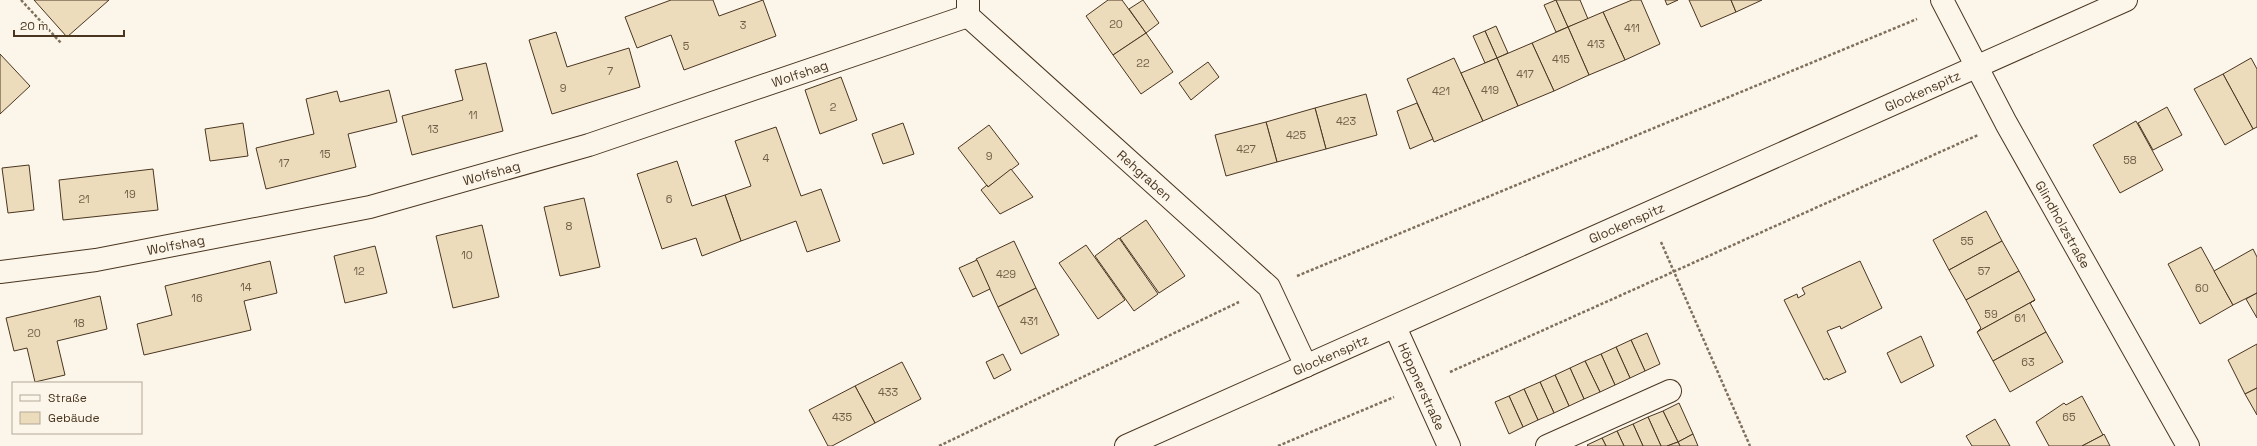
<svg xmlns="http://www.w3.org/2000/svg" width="2257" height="446" viewBox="0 0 2257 446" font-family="'Space Grotesk',sans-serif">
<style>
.building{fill:#ecdcbc;stroke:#4a3520}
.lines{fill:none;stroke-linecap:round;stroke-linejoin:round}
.minor-casing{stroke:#4a3520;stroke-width:24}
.major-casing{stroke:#4a3520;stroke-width:24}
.path{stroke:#7f6f5c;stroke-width:2.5;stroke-dasharray:3 2;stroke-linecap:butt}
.minor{stroke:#fbf6e9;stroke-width:22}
.major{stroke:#fbf6e9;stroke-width:22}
.labels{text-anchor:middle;stroke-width:3;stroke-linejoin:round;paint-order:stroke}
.number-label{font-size:11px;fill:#725f47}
.street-label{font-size:13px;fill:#4a3520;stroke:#fbf6e9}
</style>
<rect width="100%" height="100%" fill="#fbf6e9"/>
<!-- building -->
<g class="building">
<path d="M34 0H109L67 37Z"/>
<path d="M671 0H713L719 16 763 0 776 36 684 70 671 35 637 48 625 17Z"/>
<path d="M1108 0H1122L1146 33 1113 55 1086 16Z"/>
<path d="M1143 0 1159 23 1146 33 1129 9Z"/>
<path d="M1556 0 1568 27 1556 32 1544 5Z"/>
<path d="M1556 0H1580L1588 19 1568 27Z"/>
<path d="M1632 0H1641L1660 44 1625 60 1603 12Z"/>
<path d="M1665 0H1678L1667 5Z"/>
<path d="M1689 0H1731L1736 12 1701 27Z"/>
<path d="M1731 0H1762L1736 12Z"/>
<path d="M1603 12 1625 60 1589 75 1568 27Z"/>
<path d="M1496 26 1508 53 1497 58 1485 31Z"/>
<path d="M1568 27 1589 75 1554 91 1532 43Z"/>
<path d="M1485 31 1497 58 1485 63 1473 36Z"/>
<path d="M556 32 567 67 629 48 640 87 552 114 529 40Z"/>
<path d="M1146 33 1173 72 1141 94 1113 55Z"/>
<path d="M1532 43 1554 91 1518 106 1497 58Z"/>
<path d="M0 54 30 86 0 114Z"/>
<path d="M1454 58 1483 121 1434 142 1407 79Z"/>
<path d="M1497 58 1518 106 1483 121 1461 73Z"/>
<path d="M2251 58 2257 69V127L2253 129 2223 74Z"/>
<path d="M1208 62 1219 77 1191 100 1179 83Z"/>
<path d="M486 63 503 131 412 155 402 116 463 100 455 70Z"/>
<path d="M2223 74 2253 129 2225 145 2194 89Z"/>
<path d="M841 77 857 120 820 134 805 90Z"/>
<path d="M389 90 397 122 348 134 356 167 266 189 256 148 314 134 306 99 337 91 340 102Z"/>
<path d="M1366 94 1377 135 1326 149 1315 108Z"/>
<path d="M1417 103 1433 139 1410 149 1397 111Z"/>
<path d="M2167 107 2182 135 2153 150 2138 123Z"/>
<path d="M1315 108 1326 149 1277 162 1266 122Z"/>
<path d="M2136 121 2163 170 2120 193 2093 145Z"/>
<path d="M1266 122 1277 162 1226 176 1215 135Z"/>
<path d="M243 123 248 156 210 161 205 129Z"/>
<path d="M903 123 914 154 883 164 872 134Z"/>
<path d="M989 125 1019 164 988 187 958 148Z"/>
<path d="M776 127 801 196 821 189 840 241 807 252 796 221 741 241 725 195 751 186 735 141Z"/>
<path d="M677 161 692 206 725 195 741 241 702 256 696 238 662 249 637 174Z"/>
<path d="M29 165 34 210 8 213 2 168Z"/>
<path d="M153 169 158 210 63 220 59 180Z"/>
<path d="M1011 169 1033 197 1000 214 981 190 987 185 988 187Z"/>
<path d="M584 198 600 267 560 276 544 207Z"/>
<path d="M1986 211 2002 241 1949 270 1933 240Z"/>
<path d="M1146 220 1185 276 1159 293 1120 238Z"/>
<path d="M482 225 499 297 453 308 436 236Z"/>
<path d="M1119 238 1158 294 1134 311 1095 256Z"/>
<path d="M1014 241 1036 288 998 307 976 259Z"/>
<path d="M2002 241 2019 271 1966 300 1949 270Z"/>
<path d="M1086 245 1125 300 1098 319 1059 263Z"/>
<path d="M375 246 387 293 345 303 334 256Z"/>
<path d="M2201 247 2233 305 2200 324 2168 264Z"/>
<path d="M2253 249 2257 257V293L2233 305 2214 271Z"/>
<path d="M977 260 990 289 973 297 959 268Z"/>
<path d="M270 261 277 293 244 301 251 330 144 355 137 324 172 315 165 286Z"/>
<path d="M1860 261 1882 308 1841 329 1840 326 1827 331 1846 372 1828 380 1827 378 1824 380 1784 300 1797 294 1798 298 1805 294 1802 288Z"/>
<path d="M2019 271 2035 300 1977 332 1981 328 1966 300Z"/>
<path d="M1036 288 1059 335 1021 354 998 307Z"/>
<path d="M2257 293V318L2246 299Z"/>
<path d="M100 296 107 329 57 341 65 375 35 382 27 348 14 351 6 318Z"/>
<path d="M2035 300 2030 303 2046 332 1993 361 1977 332Z"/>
<path d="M2046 332 2063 362 2010 392 1993 361Z"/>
<path d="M1647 333 1660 364 1645 371 1631 340Z"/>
<path d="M1921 336 1934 366 1901 383 1887 353Z"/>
<path d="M1631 340 1645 371 1630 378 1616 347Z"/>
<path d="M2257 344V388L2245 394 2228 360Z"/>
<path d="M1616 347 1630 378 1615 385 1601 354Z"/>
<path d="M1003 354 1011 370 994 379 986 362Z"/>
<path d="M1601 354 1615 385 1600 392 1585 361Z"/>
<path d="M1585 361 1600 392 1584 399 1570 368Z"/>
<path d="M902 362 921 399 875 423 855 386Z"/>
<path d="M1570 368 1584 399 1569 406 1555 375Z"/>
<path d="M1555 375 1569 406 1554 413 1540 382Z"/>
<path d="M1540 382 1554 413 1538 420 1524 389Z"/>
<path d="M855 386 875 423 832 446H828L809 410Z"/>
<path d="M2257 388V415L2245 394Z"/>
<path d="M1524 389 1538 420 1523 427 1509 396Z"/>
<path d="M1509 396 1523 427 1509 434 1495 402Z"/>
<path d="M2082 396 2103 435 2082 446H2049L2036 422 2064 403 2066 405Z"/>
<path d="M1679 403 1693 434 1678 442 1663 411Z"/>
<path d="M1663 411 1678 442 1667 446H1661L1648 417Z"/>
<path d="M1648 417 1661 446H1643L1633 424Z"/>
<path d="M1995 419 2010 446H1972L1966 436Z"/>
<path d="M1633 424 1643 446H1624L1617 431Z"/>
<path d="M1617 431 1624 446H1606L1602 438Z"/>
<path d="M1693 434 1698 446H1680L1678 442Z"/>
<path d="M2104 434 2110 446H2082L2103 435Z"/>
<path d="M1602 438 1606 446H1588L1587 445Z"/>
<path d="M1678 442 1680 446H1667Z"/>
</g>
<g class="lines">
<defs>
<g id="minor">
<path id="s1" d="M968 0V16L1269 287 1306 366"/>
<path id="s2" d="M1942 0 2006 123 2188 446"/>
<path id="s3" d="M0 272 96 260 370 207 589 145 968 16"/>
<path id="s4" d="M1395 327 1449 446"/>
<path d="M1547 446 1670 391"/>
</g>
<g id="major">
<path id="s5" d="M1126 446 2126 0"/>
</g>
</defs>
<!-- minor casing -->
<use href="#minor" class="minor-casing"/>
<!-- major casing -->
<use href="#major" class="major-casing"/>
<!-- path -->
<g class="path">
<path d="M21 0 61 43"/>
<path d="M1661 242 1750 446"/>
<path d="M1297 276 1917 19"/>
<path d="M1450 372 1978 135"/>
<path d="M939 446 1239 302"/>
<path d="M1278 446 1394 397"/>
</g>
<!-- minor -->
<use href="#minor" class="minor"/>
<!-- major -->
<use href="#major" class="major"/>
</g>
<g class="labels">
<!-- number labels -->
<g class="number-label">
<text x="1116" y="28">20</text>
<text x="743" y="29">3</text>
<text x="1632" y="32">411</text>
<text x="1596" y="48">413</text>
<text x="686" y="50">5</text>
<text x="1561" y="63">415</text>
<text x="1143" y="67">22</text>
<text x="610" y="75">7</text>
<text x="1525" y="78">417</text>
<text x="563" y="92">9</text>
<text x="1490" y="94">419</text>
<text x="1441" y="95">421</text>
<text x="833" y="111">2</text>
<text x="473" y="119">11</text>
<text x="1346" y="125">423</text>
<text x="433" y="133">13</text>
<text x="1296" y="139">425</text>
<text x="1246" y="153">427</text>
<text x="325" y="158">15</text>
<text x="989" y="160">9</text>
<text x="766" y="162">4</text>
<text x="2130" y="164">58</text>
<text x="284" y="167">17</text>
<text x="130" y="198">19</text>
<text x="84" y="203">21</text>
<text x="669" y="203">6</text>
<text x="569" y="230">8</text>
<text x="1967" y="245">55</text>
<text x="467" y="259">10</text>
<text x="359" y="275">12</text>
<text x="1984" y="275">57</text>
<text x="1006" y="278">429</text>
<text x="246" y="291">14</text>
<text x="2202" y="292">60</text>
<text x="197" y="302">16</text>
<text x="1991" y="318">59</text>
<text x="2020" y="322">61</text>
<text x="1029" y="325">431</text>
<text x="79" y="327">18</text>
<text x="34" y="337">20</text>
<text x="2028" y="366">63</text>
<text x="888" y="396">433</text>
<text x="842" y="421">435</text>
<text x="2069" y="421">65</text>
</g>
<!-- street labels -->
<g class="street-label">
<text dy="5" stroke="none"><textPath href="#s3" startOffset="826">Wolfshag</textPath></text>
<text dy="5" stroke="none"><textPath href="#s5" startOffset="872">Glockenspitz</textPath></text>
<text dy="5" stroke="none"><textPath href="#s3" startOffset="502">Wolfshag</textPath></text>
<text dy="5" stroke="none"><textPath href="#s1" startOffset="254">Rehgraben</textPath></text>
<text dy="5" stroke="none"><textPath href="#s5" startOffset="548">Glockenspitz</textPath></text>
<text dy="5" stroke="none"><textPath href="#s2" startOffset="255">Glindholzstraße</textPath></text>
<text dy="5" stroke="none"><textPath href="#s3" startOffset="178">Wolfshag</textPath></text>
<text dy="5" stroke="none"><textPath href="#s5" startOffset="224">Glockenspitz</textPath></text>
<text dy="5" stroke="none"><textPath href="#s4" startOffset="65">Höppnerstraße</textPath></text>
</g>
</g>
<!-- legend -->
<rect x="12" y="382" width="130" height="52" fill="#fbf6e9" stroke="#b4a999"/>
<rect x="20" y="395" width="20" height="6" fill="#fbf6e9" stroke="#b4a999"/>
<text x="48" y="402" font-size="12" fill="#4a3520">Straße</text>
<rect x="20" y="412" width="20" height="12" fill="#ecdcbc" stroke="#b4a999"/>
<text x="48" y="422" font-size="12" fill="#4a3520">Gebäude</text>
<!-- scale -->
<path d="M14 30v6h110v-6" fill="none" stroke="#4a3520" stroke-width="2"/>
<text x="20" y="30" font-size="12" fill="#4a3520" stroke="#fbf6e9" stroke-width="3" paint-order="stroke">20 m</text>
</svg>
